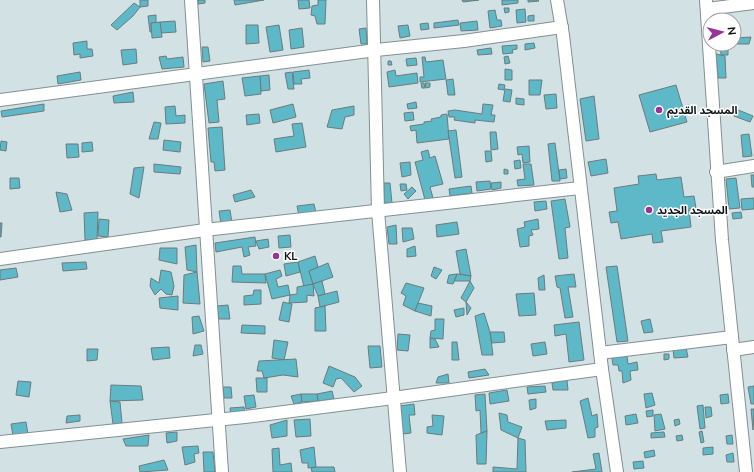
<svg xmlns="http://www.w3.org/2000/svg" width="754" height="472" viewBox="0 0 754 472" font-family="Mulish,'Noto Sans Arabic',sans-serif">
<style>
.building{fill:#5db9c7;stroke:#6c7b7d}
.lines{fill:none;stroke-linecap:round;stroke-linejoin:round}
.minor-casing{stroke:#819093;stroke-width:14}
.minor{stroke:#fff;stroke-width:12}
.poi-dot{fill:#993397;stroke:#fff;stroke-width:1.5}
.labels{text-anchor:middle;stroke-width:3;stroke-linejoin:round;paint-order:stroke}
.poi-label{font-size:11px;font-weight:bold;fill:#0e1415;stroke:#fff;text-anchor:start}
</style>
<rect width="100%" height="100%" fill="#d2e2e4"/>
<!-- building -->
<g class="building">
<path d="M140 0H148V6L140 7Z"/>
<path d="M198 0H205V3L198 4Z"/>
<path d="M234 0H264L235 5Z"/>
<path d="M298 0H309L310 8 299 9Z"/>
<path d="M318 0H326L325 24H317L315 16 311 15 312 6 318 5Z"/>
<path d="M462 0H479L463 2Z"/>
<path d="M502 0H518V3L502 5Z"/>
<path d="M528 0H538L539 1 528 2Z"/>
<path d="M134 3 140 7 133 16 117 30 111 25Z"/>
<path d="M504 8H509V12L505 13Z"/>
<path d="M525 9 526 22 517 23 516 10Z"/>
<path d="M495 10 497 20H501L502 26 490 28 488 11Z"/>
<path d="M156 15V23H151L152 32H150L148 16Z"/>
<path d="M534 15V21H528V16Z"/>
<path d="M458 20 459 25 434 28V23Z"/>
<path d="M175 21 176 32 161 33 160 22Z"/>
<path d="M477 21 478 30 461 31 460 23Z"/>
<path d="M160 22 162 37 152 38 151 23Z"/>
<path d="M428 23 429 29 421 30 420 24Z"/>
<path d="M246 25H258L259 43 246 44Z"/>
<path d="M279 25 283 50 270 52 266 27Z"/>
<path d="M408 25 410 36 400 38 398 26Z"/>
<path d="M302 28 304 47 291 49 289 30Z"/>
<path d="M366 28 367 44H361L359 29Z"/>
<path d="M751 37 749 44H735V38Z"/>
<path d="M87 41V49H92L93 56 80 58V54L74 55 73 43Z"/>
<path d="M534 43 535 48 525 50V44Z"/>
<path d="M720 44H728V55H721Z"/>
<path d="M517 45V49L512 50 513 53 503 54 502 46Z"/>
<path d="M202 47H208L210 61 203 62Z"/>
<path d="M491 48 492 54 478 55 477 50Z"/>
<path d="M136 49 137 63 123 65 121 50Z"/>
<path d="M716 54 725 56 726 78H718Z"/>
<path d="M166 56 167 59 183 57 184 67 162 69 159 57Z"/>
<path d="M508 56 510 63 505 64 504 57Z"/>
<path d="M422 57H425L426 62 443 60 446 79 420 82V77H424Z"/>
<path d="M416 58 417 65 407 66 406 59Z"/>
<path d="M388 61H391L392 65H388Z"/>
<path d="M505 69 512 70V80H505Z"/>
<path d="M309 70 310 78 301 79 302 84H294L293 72Z"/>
<path d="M395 70 396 76 417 73 418 83 389 87 387 72Z"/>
<path d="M80 72 81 80 58 84 57 76Z"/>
<path d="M292 72 294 89H288L285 73Z"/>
<path d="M269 75 270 90 261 91 260 76Z"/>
<path d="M260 76 261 94 245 96 242 78Z"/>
<path d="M453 79 455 95H448L446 80Z"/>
<path d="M529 80H542L540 95H529Z"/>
<path d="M223 81 225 99 217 100 219 122 209 123 204 84Z"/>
<path d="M421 83H424L425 88H422Z"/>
<path d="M425 83H430V87L426 88Z"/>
<path d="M499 84 505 85 504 90 498 89Z"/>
<path d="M676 85 687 122 650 132 639 95Z"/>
<path d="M505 89 512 90 510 102 503 101Z"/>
<path d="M133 92 134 102 114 103 113 96Z"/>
<path d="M556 94 557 108 546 109 544 95Z"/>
<path d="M594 96 599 139 586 141 580 99Z"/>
<path d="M516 98 524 99V105L516 104Z"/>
<path d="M416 102 417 108 408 109 407 104Z"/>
<path d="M44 104V111L2 117 1 111Z"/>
<path d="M293 104 296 117 273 123 270 110Z"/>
<path d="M483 104 493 105 491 115H495L494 122 475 120V123L454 120 455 117H449L448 111 455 110 482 114Z"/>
<path d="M175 106 176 116 185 115V123L166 124 165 107Z"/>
<path d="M354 106V115L345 117 342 129 327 127 332 110Z"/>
<path d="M736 109 753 116 750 122 734 116Z"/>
<path d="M413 112 414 120 405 121 404 113Z"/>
<path d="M259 114 260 123 247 125 246 115Z"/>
<path d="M447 114 449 139 417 143 416 130 411 131 410 126 424 124V122L432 121 431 119 441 117V115Z"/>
<path d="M154 122 161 123 158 139H149Z"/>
<path d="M302 123 306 147 276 152 274 139 294 136 292 124Z"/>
<path d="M222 127 225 170 215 171 214 162H211L208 128Z"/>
<path d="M456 130 462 177 455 178 448 131Z"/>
<path d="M490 132H496L498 149 491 150Z"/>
<path d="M749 134 752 156 743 157 741 135Z"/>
<path d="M164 140 181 142 180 152 163 150Z"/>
<path d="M1 141 7 142 6 151 0 150Z"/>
<path d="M92 142 93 151 82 152V143Z"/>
<path d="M555 143 560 181H552L548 144Z"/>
<path d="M66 144H78L79 157 67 158Z"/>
<path d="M529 146 530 162 523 163 522 154 518 155 517 147Z"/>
<path d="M428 150 430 158 435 156 443 184 430 187 433 198 425 200 415 162 423 160 421 152Z"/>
<path d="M485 151H491L492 161 486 162Z"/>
<path d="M606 159 608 173 591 176 588 162Z"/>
<path d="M520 160 521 168 515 169 514 161Z"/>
<path d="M410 162 411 175 402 177 400 163Z"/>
<path d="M154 164 181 167 180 174 154 172Z"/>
<path d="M523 164H531L534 185 518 186 517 180 525 179Z"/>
<path d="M144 167 139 198 130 194 134 168Z"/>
<path d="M504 169 508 170V174H504Z"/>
<path d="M566 169 567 178 560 179 559 170Z"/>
<path d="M656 174 657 180 681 177 684 197 694 196 696 208 689 209 691 227 661 231 663 242 653 243 652 234 621 239 618 222 611 223 609 212 617 211 614 188 639 184 638 176Z"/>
<path d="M751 175H754V187H752Z"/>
<path d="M10 178H19L20 188 10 189Z"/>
<path d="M736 178 740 208 729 209 726 179Z"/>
<path d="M490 181 491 189 477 191 476 182Z"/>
<path d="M501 182V188L492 190 491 183Z"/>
<path d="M384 183H390L392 203H384Z"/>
<path d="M400 184H406L407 190 401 191Z"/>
<path d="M471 186 472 193 450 196 449 189Z"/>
<path d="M412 187 416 191 408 199 404 194Z"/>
<path d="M251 190 255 197 235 202 233 195Z"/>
<path d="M56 192 67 194 72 210 60 212Z"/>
<path d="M754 198V209L742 210 741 199Z"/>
<path d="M565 199 570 227 565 228 568 258 559 259 551 201Z"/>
<path d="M546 201 547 209 535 211 534 202Z"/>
<path d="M314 204 316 213 299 216 297 206Z"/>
<path d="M230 210 232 223 221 224 219 211Z"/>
<path d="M98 212 97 240H85L84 213Z"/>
<path d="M741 212 742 218 733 219 732 213Z"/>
<path d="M99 219 109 220 108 237 98 236Z"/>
<path d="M538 219 539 229 531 230 533 235 529 236V246L520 247 517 229 525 227 524 222Z"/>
<path d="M457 222 459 234 437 237 436 225Z"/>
<path d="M0 223H2L1 237H0Z"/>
<path d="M396 225 397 244H389L387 227Z"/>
<path d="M402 228H412L414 239 403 242Z"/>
<path d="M290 235 291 247 279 248 278 236Z"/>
<path d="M255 237 256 246 248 247 250 255 244 257 242 247 216 252 215 243Z"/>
<path d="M268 239 269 247 259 249 256 241Z"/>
<path d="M196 245 197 272 187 270 185 247Z"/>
<path d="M415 246 416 256 407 257V249Z"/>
<path d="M160 248H177V264L159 260Z"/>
<path d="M466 249 471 276 460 274 456 251Z"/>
<path d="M315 256 318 267 309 271 313 284 304 287 298 262Z"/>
<path d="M86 262 87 269 63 271 62 263Z"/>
<path d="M298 262 300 272 286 276 284 264Z"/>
<path d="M328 263 333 277 313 284 309 271Z"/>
<path d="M233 266H241L242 274H265L266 283 232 282Z"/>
<path d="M617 266 628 341 617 342 606 267Z"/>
<path d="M434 267 442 270 436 279 431 276Z"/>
<path d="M16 268 18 277 0 280V270Z"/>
<path d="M161 270 171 272 174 286 172 295 166 294 161 289 155 295 150 286 151 278 159 283Z"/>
<path d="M280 270 282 276 276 279 278 287 288 285 290 295 272 299 265 274Z"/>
<path d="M197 272 200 304 183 303 184 275Z"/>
<path d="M457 274 471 276 470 281H454Z"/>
<path d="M457 274 453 284 447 283 449 275Z"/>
<path d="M574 274 576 287H568L573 317 565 318 560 288 557 287 555 276Z"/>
<path d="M544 275 545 290H539L538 278Z"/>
<path d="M322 281 325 294 318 296 313 284Z"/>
<path d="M470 281 474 288 466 302 461 298Z"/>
<path d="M406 283 424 288 415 311 403 305 406 296 401 293Z"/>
<path d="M313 284 314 296 307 295V302L289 303 290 295 297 294V287Z"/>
<path d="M254 290H261V304L244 305V296L253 295Z"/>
<path d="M337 291 339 302 320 307 318 296Z"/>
<path d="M534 293 536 315 519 316 516 294Z"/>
<path d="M178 296V310L160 308 159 298Z"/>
<path d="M283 302 292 304 289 322 279 320Z"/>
<path d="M466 302 471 308 467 315Z"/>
<path d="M418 303 432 306 431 316 415 311Z"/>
<path d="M228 305 230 319H219L217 306Z"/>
<path d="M325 306 326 331H315V308Z"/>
<path d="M464 308V315L456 317 454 310Z"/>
<path d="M484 313 490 332 493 355H482L475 316Z"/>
<path d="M199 316 204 331 193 334 192 317Z"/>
<path d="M435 319H444L443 339 430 338 431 331 435 330Z"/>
<path d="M650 319 653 332 644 333 641 321Z"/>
<path d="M579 322 584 360 569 362 566 334 555 336 554 325Z"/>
<path d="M242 325 265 326V334L241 333Z"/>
<path d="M490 332H504L505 342 492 343Z"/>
<path d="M398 334 410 335 408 351 397 350Z"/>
<path d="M430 338 435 339 439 347 430 348Z"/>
<path d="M274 340 288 342 284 360 272 358Z"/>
<path d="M452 342H457L459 360H452Z"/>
<path d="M545 342 547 354 533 356 531 344Z"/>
<path d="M195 345H201L203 354 193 356Z"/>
<path d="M368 346H380L382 367 370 368Z"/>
<path d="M169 347 170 358 153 360 151 348Z"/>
<path d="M686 347 688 357 674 358 673 349Z"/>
<path d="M87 349H98L97 360 87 361Z"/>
<path d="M664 354H669V359L664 360Z"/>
<path d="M627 356 628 364 637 362 638 370 630 371 631 380 623 383 622 371H619L618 365H613L612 358Z"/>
<path d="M296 359 298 377 283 375 264 378 262 371H257L259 361Z"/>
<path d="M329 366 355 377 362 386 354 392 341 378 336 379 333 387 323 383Z"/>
<path d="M485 369 489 375 469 378 468 372Z"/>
<path d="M448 374 449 383H436L438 377Z"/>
<path d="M256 378H267V392H257Z"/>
<path d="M567 380 568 390H553L552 383Z"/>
<path d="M18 381 31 382 29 397 16 395Z"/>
<path d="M111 385 141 386 143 400 110 401Z"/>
<path d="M545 386 546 392 528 394 527 387Z"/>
<path d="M754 386V404H751L748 387Z"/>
<path d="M223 387H231L232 398H224Z"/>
<path d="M507 390 509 401 490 404 489 393Z"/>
<path d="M332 391 334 399 318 401 317 394Z"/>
<path d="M652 393 655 405 646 408 644 394Z"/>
<path d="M301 394 302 402 294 404 291 396Z"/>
<path d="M301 394H317L318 401 302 402Z"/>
<path d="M485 394 487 431 481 433 480 410 476 411 475 395Z"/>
<path d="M728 394 729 403 721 404 720 395Z"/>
<path d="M254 395 256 407 246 409 244 396Z"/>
<path d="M588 398 592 416 597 414 598 427 595 428V437L588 438 580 401Z"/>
<path d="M536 399V408L530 410 529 400Z"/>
<path d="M110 401 120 402 122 423 113 424Z"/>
<path d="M414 404 415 415H409L411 433 403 434 400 406Z"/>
<path d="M703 405 705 428 700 429 697 406Z"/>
<path d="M244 407 245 414 231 416 230 408Z"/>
<path d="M705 407H711L712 416 706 418Z"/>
<path d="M751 409H754L753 430Z"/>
<path d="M653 410V416L647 417 646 411Z"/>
<path d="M499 413 507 415 508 422 522 427 518 438 501 430Z"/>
<path d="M636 414 638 423 626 425 625 416Z"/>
<path d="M661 414 665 429 655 431 654 415Z"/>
<path d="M80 415V421L66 423 67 416Z"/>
<path d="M432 415 444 416 442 435 427 433V427L433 426Z"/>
<path d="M310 419 311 436 296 437 294 420Z"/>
<path d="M679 419 680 424 675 426 674 420Z"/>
<path d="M287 420V436L272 438 270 425Z"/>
<path d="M566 420V428L547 430 545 421Z"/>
<path d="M26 422 28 434 13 436 11 424Z"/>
<path d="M487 431 486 464H477L476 435Z"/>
<path d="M702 431 704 442 701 443 699 432Z"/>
<path d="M177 432V441L167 443 166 433Z"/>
<path d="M664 432 665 437 651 438V433Z"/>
<path d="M149 435 148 446H126L123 439Z"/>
<path d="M682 435 683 440 677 441 676 436Z"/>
<path d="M732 435 733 444H727L726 436Z"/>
<path d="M518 438 525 440 526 472H493V467L517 469Z"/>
<path d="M198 446 199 453 194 454 195 462 185 465 182 447Z"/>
<path d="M314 447 316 467 308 468V463H302L300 450Z"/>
<path d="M713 447V454L703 455V448Z"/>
<path d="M279 448 280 465 291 463 292 472H273L272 449Z"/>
<path d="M654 450 655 456 645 458 644 452Z"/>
<path d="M203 452H213L215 472H204Z"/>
<path d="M599 453 602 472H572L596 469 593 454Z"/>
<path d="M733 453 734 462H727L726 455Z"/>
<path d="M164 460 168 470 140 472 139 466Z"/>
<path d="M643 461 644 468 634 469 633 462Z"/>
<path d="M316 467H334L335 472H312L311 468Z"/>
</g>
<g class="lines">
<defs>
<g id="minor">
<path d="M191 0 222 472"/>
<path d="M373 0 378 211 400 472"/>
<path d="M557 0 563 35 602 369 617 472"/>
<path d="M706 0 722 240 746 472"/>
<path d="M707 9 754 3"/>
<path d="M0 100 376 50 464 41 562 27"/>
<path d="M716 172 754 166"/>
<path d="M0 259 205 230 580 188"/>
<path d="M733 350 754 347"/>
<path d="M600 353 732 337"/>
<path d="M0 442 245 417 393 398 602 369"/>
</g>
</defs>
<!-- minor casing -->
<use href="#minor" class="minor-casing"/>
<!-- minor -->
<use href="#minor" class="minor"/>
</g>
<!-- markers -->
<g class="poi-dot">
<circle cx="659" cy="110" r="4"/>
<circle cx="649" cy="210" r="4"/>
<circle cx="276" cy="256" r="4"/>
</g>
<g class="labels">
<!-- poi labels -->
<g class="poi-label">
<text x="667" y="114">المسجد القديم</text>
<text x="657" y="214">المسجد الجديد</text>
<text x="284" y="260">KL</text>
</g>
</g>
<!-- north arrow -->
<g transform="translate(722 32) rotate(83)"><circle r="19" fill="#ffffff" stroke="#9fa1a1"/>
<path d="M0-3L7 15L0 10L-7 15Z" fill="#993397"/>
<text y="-6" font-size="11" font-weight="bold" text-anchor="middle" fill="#0e1415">N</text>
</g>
</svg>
